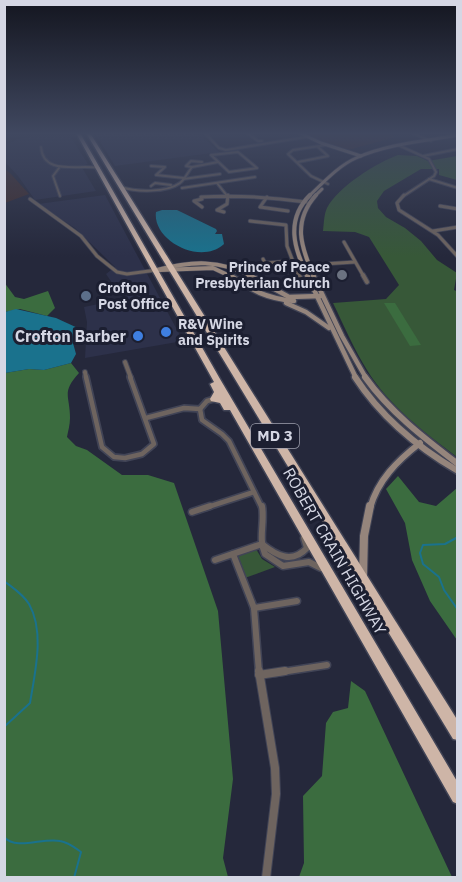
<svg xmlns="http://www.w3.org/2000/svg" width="462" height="882" viewBox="0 0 462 882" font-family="'IBM Plex Sans',sans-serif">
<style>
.built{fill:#2d314a}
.industrial{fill:#3f2b2a}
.education{fill:#3e2b31}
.green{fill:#375838}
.forest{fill:#3b6c3f}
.water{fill:#1a728d}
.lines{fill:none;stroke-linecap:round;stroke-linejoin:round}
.stream{stroke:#1a728d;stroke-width:2}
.street-far5-casing{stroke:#414456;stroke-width:4}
.street-far4-casing{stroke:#414456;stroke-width:4.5}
.street-far3-casing{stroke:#414456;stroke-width:6}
.street-far2-casing{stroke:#414456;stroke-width:8}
.street-far1-casing{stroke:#414456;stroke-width:9}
.street-casing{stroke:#414456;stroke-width:10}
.secondary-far4-casing{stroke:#414456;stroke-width:4.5}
.secondary-far3-casing{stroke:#414456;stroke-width:5}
.secondary-far2-casing{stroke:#414456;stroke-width:7}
.secondary-far1-casing{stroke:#414456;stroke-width:9}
.secondary-casing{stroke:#414456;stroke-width:10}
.highway-casing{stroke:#414456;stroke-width:3}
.street-far5{stroke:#6e645f;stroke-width:2}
.street-far4{stroke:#6e645f;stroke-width:3}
.street-far3{stroke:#6e645f;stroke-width:4}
.street-far2{stroke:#6e645f;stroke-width:4.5}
.street-far1{stroke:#6e645f;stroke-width:6}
.street{stroke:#6e645f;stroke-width:8}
.secondary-far4{stroke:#95857c;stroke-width:3}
.secondary-far3{stroke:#95857c;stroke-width:4}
.secondary-far2{stroke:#95857c;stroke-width:4.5}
.secondary-far1{stroke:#95857c;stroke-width:6}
.secondary{stroke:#95857c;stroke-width:8}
.highway{fill:#ceb5a7;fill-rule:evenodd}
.worship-dot{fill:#6b7280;stroke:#1c1f31;stroke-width:2}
.service-dot{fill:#5c6f8a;stroke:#1c1f31;stroke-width:2}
.shop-dot{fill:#3f7fe0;stroke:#1c1f31;stroke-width:2}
.labels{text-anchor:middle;stroke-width:6;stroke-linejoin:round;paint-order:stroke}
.far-poi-label{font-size:14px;font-weight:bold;fill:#d5d7e4;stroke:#1c1f31;text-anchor:start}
.shield{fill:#1c1f31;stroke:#9ea0ae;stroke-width:1.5}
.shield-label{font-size:15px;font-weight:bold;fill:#d5d7e4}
.poi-label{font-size:16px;font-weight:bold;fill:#d5d7e4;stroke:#1c1f31;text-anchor:end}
.street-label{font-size:16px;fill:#d5d7e4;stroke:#1c1f31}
</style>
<rect width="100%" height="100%" fill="#25283b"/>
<!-- built -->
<g class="built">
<path d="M95 133H198L219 152 115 166Z"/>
<path d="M35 136H70L88 164 81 166 96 191 35 200 18 176 5 162V145L18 139Z"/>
<path d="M105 195 183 341 85 358 87 322 84 307 123 299 106 274 115 267 75 228 38 204Z"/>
</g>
<!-- industrial -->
<path class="industrial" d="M4 168 11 174 29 194 5 203Z"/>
<!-- education -->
<path class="education" d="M303 133H385L396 137 348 150 317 141Z"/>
<!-- green -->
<g class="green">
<path d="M398 155 417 156 428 161 457 156V180L439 175V169H421L384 191 377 201 378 208 386 217 405 228 421 241 437 260 457 273 454 290 458 292 457 457C424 432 389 406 367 370 354 349 344 326 333 303L386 299 399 285 369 237 355 232 323 231C324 223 324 214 327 208 338 187 376 163 398 155Z"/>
<path d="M256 549 262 559 275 567 242 579 231 557Z"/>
</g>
<!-- forest -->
<g class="forest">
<path d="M4 282 15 297 24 299 48 291 55 308 47 316 20 309 5 312Z"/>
<path d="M384 303H395L421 345 410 346Z"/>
<path d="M71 363 79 373C61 393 70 395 70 418 70 425 68 431 67 437L76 446 87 450 122 475H148L174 483 218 611 233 779 223 858 228 877 5 878V373L29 369 44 370Z"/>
<path d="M398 476 419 502 436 506 457 488V640L430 601 412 560 405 523 386 489Z"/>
<path d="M351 681 365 691 452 877H299L304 863 303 796 322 776 326 723 333 712 348 708Z"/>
</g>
<!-- water -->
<g class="water">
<path d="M162 210H177L216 229 217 231 215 234H222L224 244C200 266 152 240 156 212Z"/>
<path d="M16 309 56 318 80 329 73 343 76 354 71 363 44 370 29 369 5 373V312Z"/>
</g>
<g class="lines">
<!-- stream -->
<g class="stream">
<path d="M458 537 445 544 423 545 420 553 423 564 439 577 444 590 458 610"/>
<path d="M4 581C13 588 23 594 29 604 45 632 35 672 30 703L4 727"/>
<path d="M4 837C17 851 43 837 60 841 68 842 74 847 81 852L74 878"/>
</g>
<defs>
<g id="street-far5">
<path d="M205 133 219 148 226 150 306 137"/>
<path d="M247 133 258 141H262"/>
<path d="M412 133 431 141"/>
<path d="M326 145 293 150 288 154 311 176 328 184"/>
<path d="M398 145 429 159 436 172 434 176 402 197"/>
<path d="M41 147C43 176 79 164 99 168"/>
<path d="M238 152 257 168 229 172 211 155Z"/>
<path d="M423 156 458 149"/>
<path d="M298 162 328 156 318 147"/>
<path d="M151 166 165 167 156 175 184 178"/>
<path d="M192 167 186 166 191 161 202 162"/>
<path d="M59 168 53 176 60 196"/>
<path d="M183 179 220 174"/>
<path d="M429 179 458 188"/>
<path d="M217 183 228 197"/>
<path d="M151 186 155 183 171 185"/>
<path d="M121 187C136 192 166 193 180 183 185 179 188 172 192 167L218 162"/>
<path d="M182 188 255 177"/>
<path d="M207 197H256"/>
</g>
<g id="street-far4">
<path d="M404 195 397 203 399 210 438 235 458 257"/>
<path d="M267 197 260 207 288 211"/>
<path d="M30 199 81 236 97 256 117 272 127 274 157 270"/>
<path d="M440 206 458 209"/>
<path d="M202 207 194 201 202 199 201 197C236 195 271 197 306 202"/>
<path d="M224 212 217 210 227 204 228 195"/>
<path d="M250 221 286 225 287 246 299 277"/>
<path d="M433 231 458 227"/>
<path d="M344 242 364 277"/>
<path d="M263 259 265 263 293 261"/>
<path d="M307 265 355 262"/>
</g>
<g id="street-far3">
<path d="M363 275 367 282"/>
<path d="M282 284 302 283 299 275"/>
<path d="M125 362 131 378"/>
<path d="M85 372 86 378"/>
</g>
<g id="street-far2">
<path d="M86 377 102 447 114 457 125 458 142 454 154 444 130 377"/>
<path d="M200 409 202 420 222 434 229 441 262 508"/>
<path d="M200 409 207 401 214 399"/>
<path d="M146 418 184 408 200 409"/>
<path d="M205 508 254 492"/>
</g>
<g id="street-far1">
<path d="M262 506C265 522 258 539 265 554L283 566 309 562 321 568"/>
<path d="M192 512 210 506"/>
<path d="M262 544C277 556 292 564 307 548L304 538"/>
<path d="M233 554 254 608 259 673"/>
<path d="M215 560 262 544"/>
<path d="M254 608 297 601"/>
<path d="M275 673 327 665"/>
</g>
<g id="street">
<path d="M259 671 275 768 276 794 266 878"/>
<path d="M259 675 285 671"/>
</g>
<g id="secondary-far4">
<path d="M300 133 321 143 361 156"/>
<path d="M308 197C323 183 338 166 356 158 387 144 425 141 458 135"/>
<path d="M314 197 322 189"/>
</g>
<g id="secondary-far3">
<path d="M157 270C191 261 220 259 252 277"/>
<path d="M160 270 213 268 232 277"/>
<path d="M308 277C294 249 285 220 310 195"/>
<path d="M314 277C301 247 292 222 316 195"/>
</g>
<g id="secondary-far2">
<path d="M230 275C253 291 265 298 294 301"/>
<path d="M249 275 289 297 321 296"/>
<path d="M307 275 356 378"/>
<path d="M313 275 342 336 366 378"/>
<path d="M286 303 306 312 329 328"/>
</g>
<g id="secondary-far1">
<path d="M355 377C381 417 417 447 458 471"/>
<path d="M365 377C390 412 424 438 458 464"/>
<path d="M370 508C378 480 397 461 420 443"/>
</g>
<path id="secondary" d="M363 577 364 536 370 506"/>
<g id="highway">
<path d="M76 133H80L220 379 458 783V804L453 802 230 410H224L220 403 211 401 210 399 214 392 210 384 214 382Z"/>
<path d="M86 133H90L458 721V740L453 739Z"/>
</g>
</defs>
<!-- street-far5 casing -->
<use href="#street-far5" class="street-far5-casing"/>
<!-- street-far4 casing -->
<use href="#street-far4" class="street-far4-casing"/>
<!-- street-far3 casing -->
<use href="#street-far3" class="street-far3-casing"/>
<!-- street-far2 casing -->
<use href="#street-far2" class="street-far2-casing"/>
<!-- street-far1 casing -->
<use href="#street-far1" class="street-far1-casing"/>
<!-- street casing -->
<use href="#street" class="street-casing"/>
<!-- secondary-far4 casing -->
<use href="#secondary-far4" class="secondary-far4-casing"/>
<!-- secondary-far3 casing -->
<use href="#secondary-far3" class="secondary-far3-casing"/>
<!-- secondary-far2 casing -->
<use href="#secondary-far2" class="secondary-far2-casing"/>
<!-- secondary-far1 casing -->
<use href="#secondary-far1" class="secondary-far1-casing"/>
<!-- secondary casing -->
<use href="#secondary" class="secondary-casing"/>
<!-- highway casing -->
<use href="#highway" class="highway-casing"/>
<!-- street-far5 -->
<use href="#street-far5" class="street-far5"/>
<!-- street-far4 -->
<use href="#street-far4" class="street-far4"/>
<!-- street-far3 -->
<use href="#street-far3" class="street-far3"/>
<!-- street-far2 -->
<use href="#street-far2" class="street-far2"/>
<!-- street-far1 -->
<use href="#street-far1" class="street-far1"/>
<!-- street -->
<use href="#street" class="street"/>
<!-- secondary-far4 -->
<use href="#secondary-far4" class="secondary-far4"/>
<!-- secondary-far3 -->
<use href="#secondary-far3" class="secondary-far3"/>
<!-- secondary-far2 -->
<use href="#secondary-far2" class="secondary-far2"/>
<!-- secondary-far1 -->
<use href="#secondary-far1" class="secondary-far1"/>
<!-- secondary -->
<use href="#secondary" class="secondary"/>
<!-- highway -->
<use href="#highway" class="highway"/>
</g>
<!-- sky -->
<linearGradient id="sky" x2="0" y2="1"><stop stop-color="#141620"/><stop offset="0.52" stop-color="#404860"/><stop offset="1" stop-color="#404860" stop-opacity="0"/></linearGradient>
<rect width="462" height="257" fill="url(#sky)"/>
<!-- markers -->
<circle class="worship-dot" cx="342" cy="275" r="6"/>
<circle class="service-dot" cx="86" cy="296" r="6"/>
<g class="shop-dot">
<circle cx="166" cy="332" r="6"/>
<circle cx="138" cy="336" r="6"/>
</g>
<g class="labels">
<!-- far-poi labels -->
<g class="far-poi-label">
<text x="330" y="272" text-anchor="end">Prince of Peace<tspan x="330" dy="16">Presbyterian Church</tspan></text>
<text x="98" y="293">Crofton<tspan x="98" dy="16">Post Office</tspan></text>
<text x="178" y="329">R&amp;V Wine<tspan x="178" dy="16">and Spirits</tspan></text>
</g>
<!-- shield labels -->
<rect class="shield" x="251" y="424" width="48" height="24" rx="4.5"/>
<g class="shield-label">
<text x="275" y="441">MD 3</text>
</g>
<!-- poi labels -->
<g class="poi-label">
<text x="126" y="342">Crofton Barber</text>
</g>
<!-- street labels -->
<g class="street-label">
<text transform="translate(335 551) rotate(60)" y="6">ROBERT CRAIN HIGHWAY</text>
</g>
</g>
<!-- border -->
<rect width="462" height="882" fill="none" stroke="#d5d7e4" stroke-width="12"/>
</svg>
